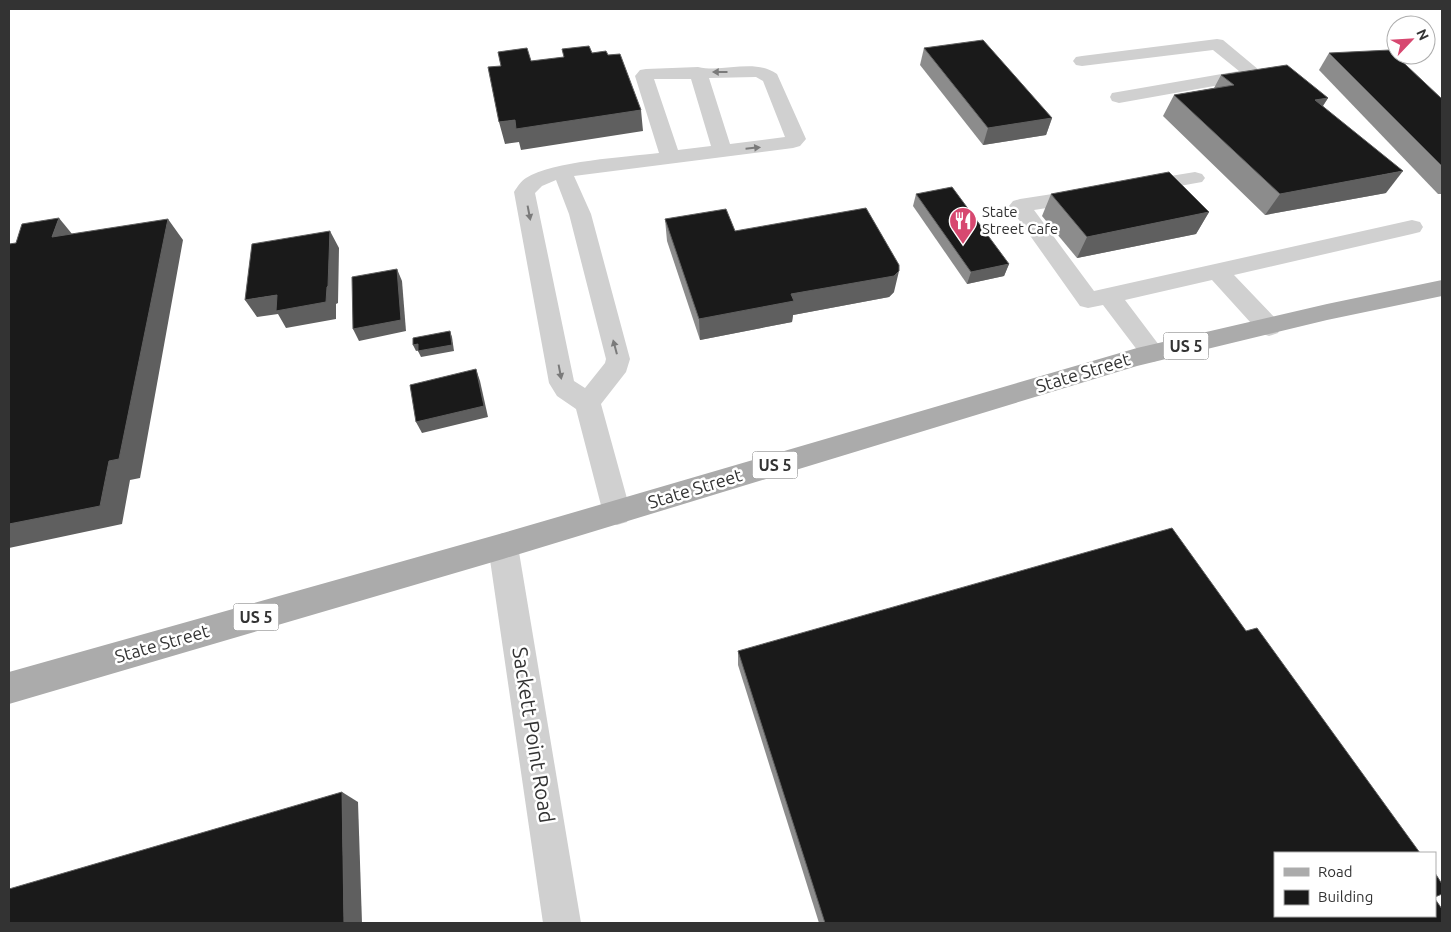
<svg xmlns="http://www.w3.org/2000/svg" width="1451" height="932" viewBox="0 0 1451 932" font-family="Ubuntu,sans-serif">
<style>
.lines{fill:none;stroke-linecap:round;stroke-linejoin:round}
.minor{fill:#d0d0d0;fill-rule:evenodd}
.major{fill:#ababab;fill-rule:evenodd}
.wall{fill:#8c8c8c}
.shaded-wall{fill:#5f5f5f}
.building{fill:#1a1a1a;stroke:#5f5f5f}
.oneway{fill:#7a7a7a}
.labels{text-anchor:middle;stroke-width:5;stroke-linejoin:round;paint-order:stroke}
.far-poi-label{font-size:15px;fill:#333;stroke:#fff;text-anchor:start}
.shield{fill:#fff;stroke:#707070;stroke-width:1}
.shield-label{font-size:16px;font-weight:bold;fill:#333}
.street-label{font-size:18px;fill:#333;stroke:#fff}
.near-street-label{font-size:21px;fill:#333;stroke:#fff}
</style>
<rect width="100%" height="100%" fill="#fff"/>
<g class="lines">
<!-- minor -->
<g class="minor">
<path d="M1217 39 1223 40 1259 70 1262 74 1259 78 1119 103 1112 101 1110 97 1112 93 1239 71 1213 50 1082 66 1076 65 1073 61 1076 57 1082 56Z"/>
<path d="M698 67C724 73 754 58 777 74L806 139 800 146 793 148 574 176 591 214 630 359 626 372 601 404 631 513 627 522 617 525 607 522 603 513 576 409 557 396 549 383 514 192C517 187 521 181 526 178 552 161 627 157 659 153L635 76 640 70 646 69ZM756 77 763 81 785 137 730 144 709 78ZM654 79H691L711 146 678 150ZM556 180 569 214 606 359 605 363 585 388 574 381 535 193 542 186Z"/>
<path d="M1195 172 1202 174 1205 178 1202 182 1140 193 1133 192 1130 187 1133 182 1140 181Z"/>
<path d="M1085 189 1092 191 1095 196 1092 201 1034 210 1094 291 1412 220 1420 222 1423 227 1420 232 1412 234 1234 275 1278 321 1281 327 1278 333 1269 336 1260 333 1212 280 1125 300 1165 353 1162 359 1153 362 1144 359 1103 305 1088 308 1080 306 1009 206 1013 201 1020 199Z"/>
<path d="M503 533 513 537 518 546 581 923H543L488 546 493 537Z"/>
</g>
<!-- major -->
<path class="major" d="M1442 280V296L1327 320 1137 366 503 559 9 704V672L503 533 1137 348 1327 304Z"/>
</g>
<!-- wall -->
<g class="wall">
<path d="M924 48 1052 118 1046 135 983 145 920 65Z"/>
<path d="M1329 53 1442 99V194H1438L1319 70Z"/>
<path d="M1221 75 1328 98 1323 106 1386 193 1265 215 1163 116 1174 95 1214 88Z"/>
<path d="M916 194 1009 264 1004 276 967 284 913 206Z"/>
<path d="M1051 194 1209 212 1196 234 1077 258 1042 216Z"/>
<path d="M665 219 735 231 894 292 889 297 793 315 792 322 700 340 667 241Z"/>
<path d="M738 651 1275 853 1442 923H819L738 665Z"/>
</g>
<!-- shaded-wall -->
<g class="shaded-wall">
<path d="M1328 98 1314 119 1315 100Z"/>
<path d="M641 110 643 131 521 150 519 142 505 144 499 122 515 120Z"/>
<path d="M1052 118 1046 135 983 145 988 128Z"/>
<path d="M1403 171 1386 193 1265 215 1280 194Z"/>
<path d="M1209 212 1196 234 1077 258 1087 237Z"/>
<path d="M59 218 77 240 52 237Z"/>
<path d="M168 219 183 240 140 478 130 480 122 524 9 548V524L109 461Z"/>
<path d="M330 231 339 248 338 303 336 304V319L286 328 278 314 257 317 245 300 327 287Z"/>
<path d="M1009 264 1004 276 967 284 971 272Z"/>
<path d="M397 269 402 281 406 331 359 341 353 329Z"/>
<path d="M899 271 894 292 889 297 793 315 792 322 700 340 699 319 791 294Z"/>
<path d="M450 331 452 337 454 351 421 357 418 351Z"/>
<path d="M418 344 420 350 416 351 413 345Z"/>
<path d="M476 369 480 381 488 417 422 433 416 422Z"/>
<path d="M342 792 358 802 362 923H344Z"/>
</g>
<!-- building -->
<g class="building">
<path d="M983 40 1052 118 988 128 924 48Z"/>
<path d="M589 46 592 53 606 51 608 55 620 54 641 110 516 129 515 120 499 122 488 67 501 66 498 52 527 48 531 61 564 57 562 49Z"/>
<path d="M1390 50 1442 99V166L1329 53Z"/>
<path d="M1287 65 1328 98 1315 100 1403 171 1280 194 1174 95 1234 85 1221 75Z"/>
<path d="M1169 172 1209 212 1087 237 1051 194Z"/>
<path d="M952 187 1009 264 971 272 916 194Z"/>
<path d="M866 208 899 265V271L894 276 791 294 794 301 699 319 665 219 726 209 735 231Z"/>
<path d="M59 218 52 237 168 219 119 459 109 461 100 506 9 524V244L16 243 22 224Z"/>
<path d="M330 231 328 286 327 287 326 302 276 311 277 295 245 300 252 244Z"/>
<path d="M397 269 401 320 353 329 352 277Z"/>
<path d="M450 331 452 345 418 351V344L413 345V338Z"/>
<path d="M476 369 484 406 416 422 410 385Z"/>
<path d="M1172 528 1246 631 1257 628 1420 853H1275V916H1435V899L1442 909V923H825L738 651Z"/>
<path d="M342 792 344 923H9V889Z"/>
<path d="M1435 873 1442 884V894L1435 897Z"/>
</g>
<!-- one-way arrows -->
<defs><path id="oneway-solid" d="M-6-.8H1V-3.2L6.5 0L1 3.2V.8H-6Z" transform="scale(1.25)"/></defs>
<g class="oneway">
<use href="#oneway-solid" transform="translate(720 72) rotate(-180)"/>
<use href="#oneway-solid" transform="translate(753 148) rotate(-6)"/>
<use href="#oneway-solid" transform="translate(529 213) rotate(79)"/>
<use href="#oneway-solid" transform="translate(615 347) rotate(-105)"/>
<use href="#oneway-solid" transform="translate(560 372) rotate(79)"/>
</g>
<!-- icons -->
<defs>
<symbol id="restaurant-pin" viewBox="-11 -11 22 30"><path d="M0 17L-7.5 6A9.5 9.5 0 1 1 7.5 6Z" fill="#d74870" stroke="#fff"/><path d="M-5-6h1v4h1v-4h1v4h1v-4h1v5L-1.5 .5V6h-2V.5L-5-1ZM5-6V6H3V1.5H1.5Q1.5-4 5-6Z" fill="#fff"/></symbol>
</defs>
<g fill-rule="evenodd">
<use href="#restaurant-pin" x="947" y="205" width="32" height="43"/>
</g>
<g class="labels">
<!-- far-poi labels -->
<g class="far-poi-label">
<text x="982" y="217">State<tspan x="982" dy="17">Street Cafe</tspan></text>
</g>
<!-- shield labels -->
<g class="shield">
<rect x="1163.5" y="332.5" width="45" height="27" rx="4"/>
<rect x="752.5" y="451.5" width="45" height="27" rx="4"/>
<rect x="233.5" y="603.5" width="45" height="27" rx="4"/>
</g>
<g class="shield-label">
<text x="1186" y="352">US 5</text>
<text x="775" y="471">US 5</text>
<text x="256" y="623">US 5</text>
</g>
<!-- street labels -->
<g class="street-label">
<text transform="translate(1083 373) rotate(-17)" y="6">State Street</text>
<text transform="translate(695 489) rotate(-17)" y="6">State Street</text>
<text transform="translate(162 644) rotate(-16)" y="6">State Street</text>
</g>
<!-- near-street labels -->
<g class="near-street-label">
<text transform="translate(533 735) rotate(81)" y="7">Sackett Point Road</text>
</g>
</g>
<!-- border -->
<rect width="1451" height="932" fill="none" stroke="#333333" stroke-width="20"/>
<!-- legend -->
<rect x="1274" y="852" width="162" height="65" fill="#ffffff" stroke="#adadad"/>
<rect x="1284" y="868" width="25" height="8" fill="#ababab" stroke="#adadad"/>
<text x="1318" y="877" font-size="15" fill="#333333">Road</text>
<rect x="1284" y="890" width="25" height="15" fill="#1a1a1a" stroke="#adadad"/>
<text x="1318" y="902" font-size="15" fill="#333333">Building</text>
<!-- north arrow -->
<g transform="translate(1411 40) rotate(65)"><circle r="24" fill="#ffffff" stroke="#adadad"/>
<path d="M0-4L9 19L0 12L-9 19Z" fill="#d74870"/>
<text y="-8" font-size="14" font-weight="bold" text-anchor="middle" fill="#333333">N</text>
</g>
</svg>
